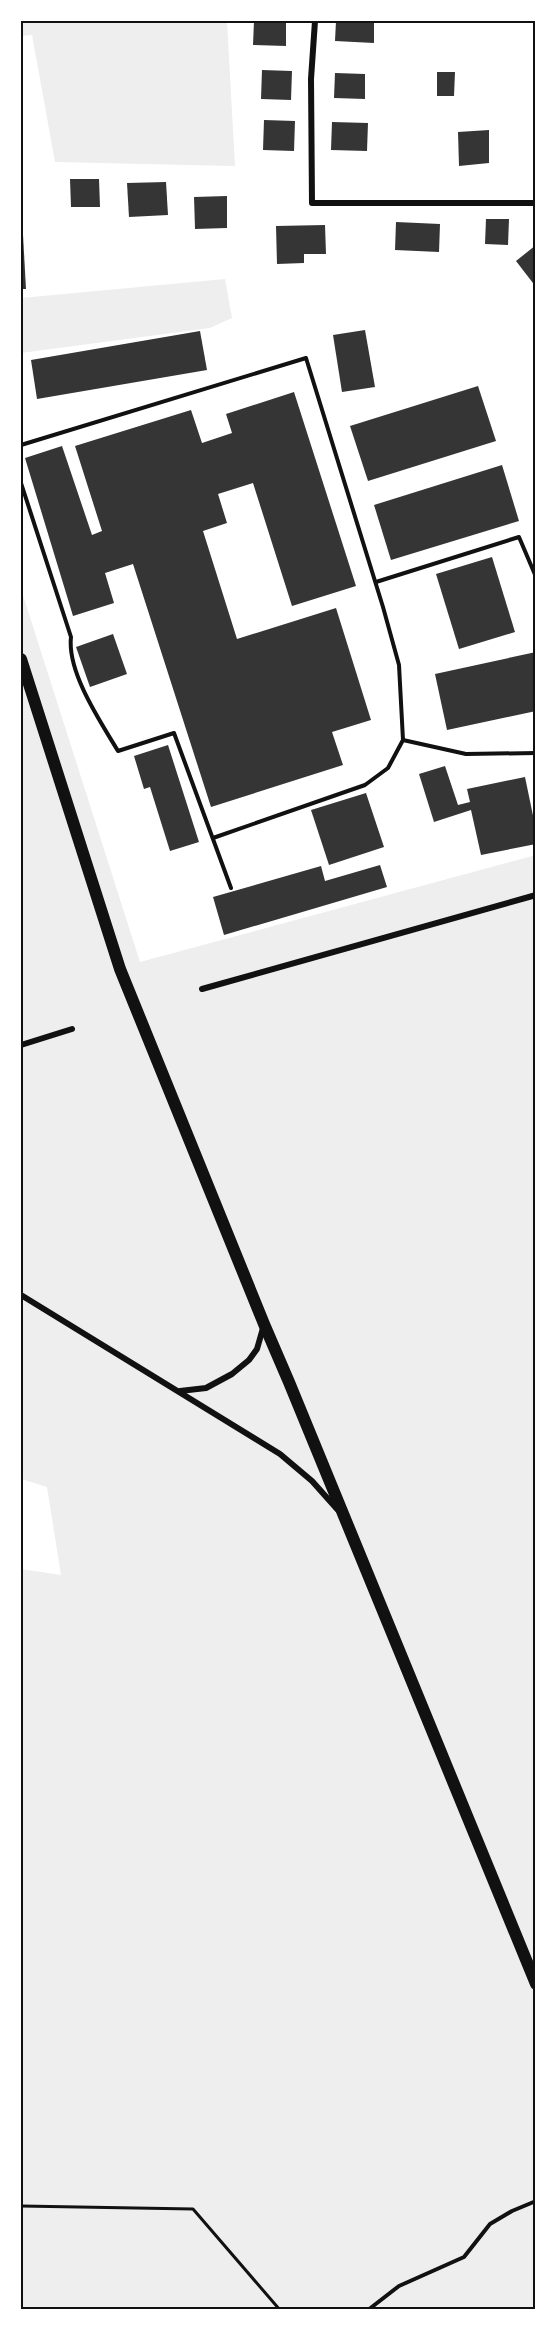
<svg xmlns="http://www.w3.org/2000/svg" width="557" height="2331" viewBox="0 0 557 2331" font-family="Rubik,sans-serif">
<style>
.green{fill:#eee}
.building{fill:#353535}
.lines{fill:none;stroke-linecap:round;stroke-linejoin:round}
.path{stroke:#111;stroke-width:3}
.service{stroke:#111;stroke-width:4}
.minor{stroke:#111;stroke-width:6}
.secondary{stroke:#111;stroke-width:12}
.neatline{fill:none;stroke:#111;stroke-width:2}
</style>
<rect width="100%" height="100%" fill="#fff"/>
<!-- green -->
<g class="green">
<path d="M21 21H227L235 166 55 162 32 35 21 36Z"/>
<path d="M225 279 232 318 210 328 21 353V298Z"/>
<path d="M21 589 140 962 536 855V2310H21V1569L61 1575 47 1487 21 1479Z"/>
</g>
<!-- building -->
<g class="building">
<path d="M254 21H286V46L253 45Z"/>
<path d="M336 21H374V43L335 41Z"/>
<path d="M262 70 292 71 291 100 261 99Z"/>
<path d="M437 72H455L454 96H437Z"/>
<path d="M335 73 365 74V99L334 98Z"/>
<path d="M264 120 295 121 294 151 263 150Z"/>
<path d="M332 122 368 123 367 151 331 150Z"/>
<path d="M489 130V163L459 166 458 132Z"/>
<path d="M70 179H99L100 207H71Z"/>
<path d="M166 182 168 215 129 217 127 183Z"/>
<path d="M227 196V228L195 229 194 197Z"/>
<path d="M486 219H509L508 245 485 244Z"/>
<path d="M396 222 440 224 439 252 395 250Z"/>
<path d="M325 225 326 254H304V263L277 264 276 226Z"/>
<path d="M21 235H23L26 289H21Z"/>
<path d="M536 245V287L516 261Z"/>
<path d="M365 330 375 387 342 392 333 335Z"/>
<path d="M200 331 207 370 37 399 31 360Z"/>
<path d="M478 386 496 441 368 481 350 426Z"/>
<path d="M294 392 356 586 292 606 253 483 218 494 227 523 203 531 237 639 336 608 371 720 332 732 343 765 211 807 133 564 105 573 114 603 73 616 25 458 62 446 92 535 102 531 75 446 191 410 202 443 232 433 226 414Z"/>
<path d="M502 465 519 521 391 560 374 505Z"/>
<path d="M492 557 515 632 459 649 436 574Z"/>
<path d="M113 634 127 674 90 687 76 647Z"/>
<path d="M536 652V711L447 730 435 674Z"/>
<path d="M168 745 199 842 170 851 150 787 144 789 134 756Z"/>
<path d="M445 766 458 805 470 802 467 789 525 777 536 830V844L481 855 471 810 434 822 419 774Z"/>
<path d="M366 793 384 847 329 865 311 810Z"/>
<path d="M380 865 387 887 224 935 213 897 321 866 325 881Z"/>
</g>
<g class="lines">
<!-- path -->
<path class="path" d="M21 2206 193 2209 280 2310"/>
<!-- service -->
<g class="service">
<path d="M21 445 306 358 383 607 399 665 403 740 388 768 365 785 213 838"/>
<path d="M21 483 71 637C67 672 100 721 118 751L174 733 231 888"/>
<path d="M376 582 519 537 536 577"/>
<path d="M403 740 466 754 536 753"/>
<path d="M368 2310 399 2286 464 2257 490 2224 512 2211 536 2201"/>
</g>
<!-- minor -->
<g class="minor">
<path d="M315 21 311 79 312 203H536"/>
<path d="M202 989 536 895"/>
<path d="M21 1045 72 1029"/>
<path d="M21 1295 280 1454 312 1481 337 1509"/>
<path d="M180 1391 206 1388 232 1374 249 1360 257 1349 263 1328"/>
</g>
<!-- secondary -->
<path class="secondary" d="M21 659 120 969 264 1324 289 1382 536 1984"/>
</g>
<!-- border -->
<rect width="557" height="2331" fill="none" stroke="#ffffff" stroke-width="45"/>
<rect x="22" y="22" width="512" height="2286" class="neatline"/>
</svg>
